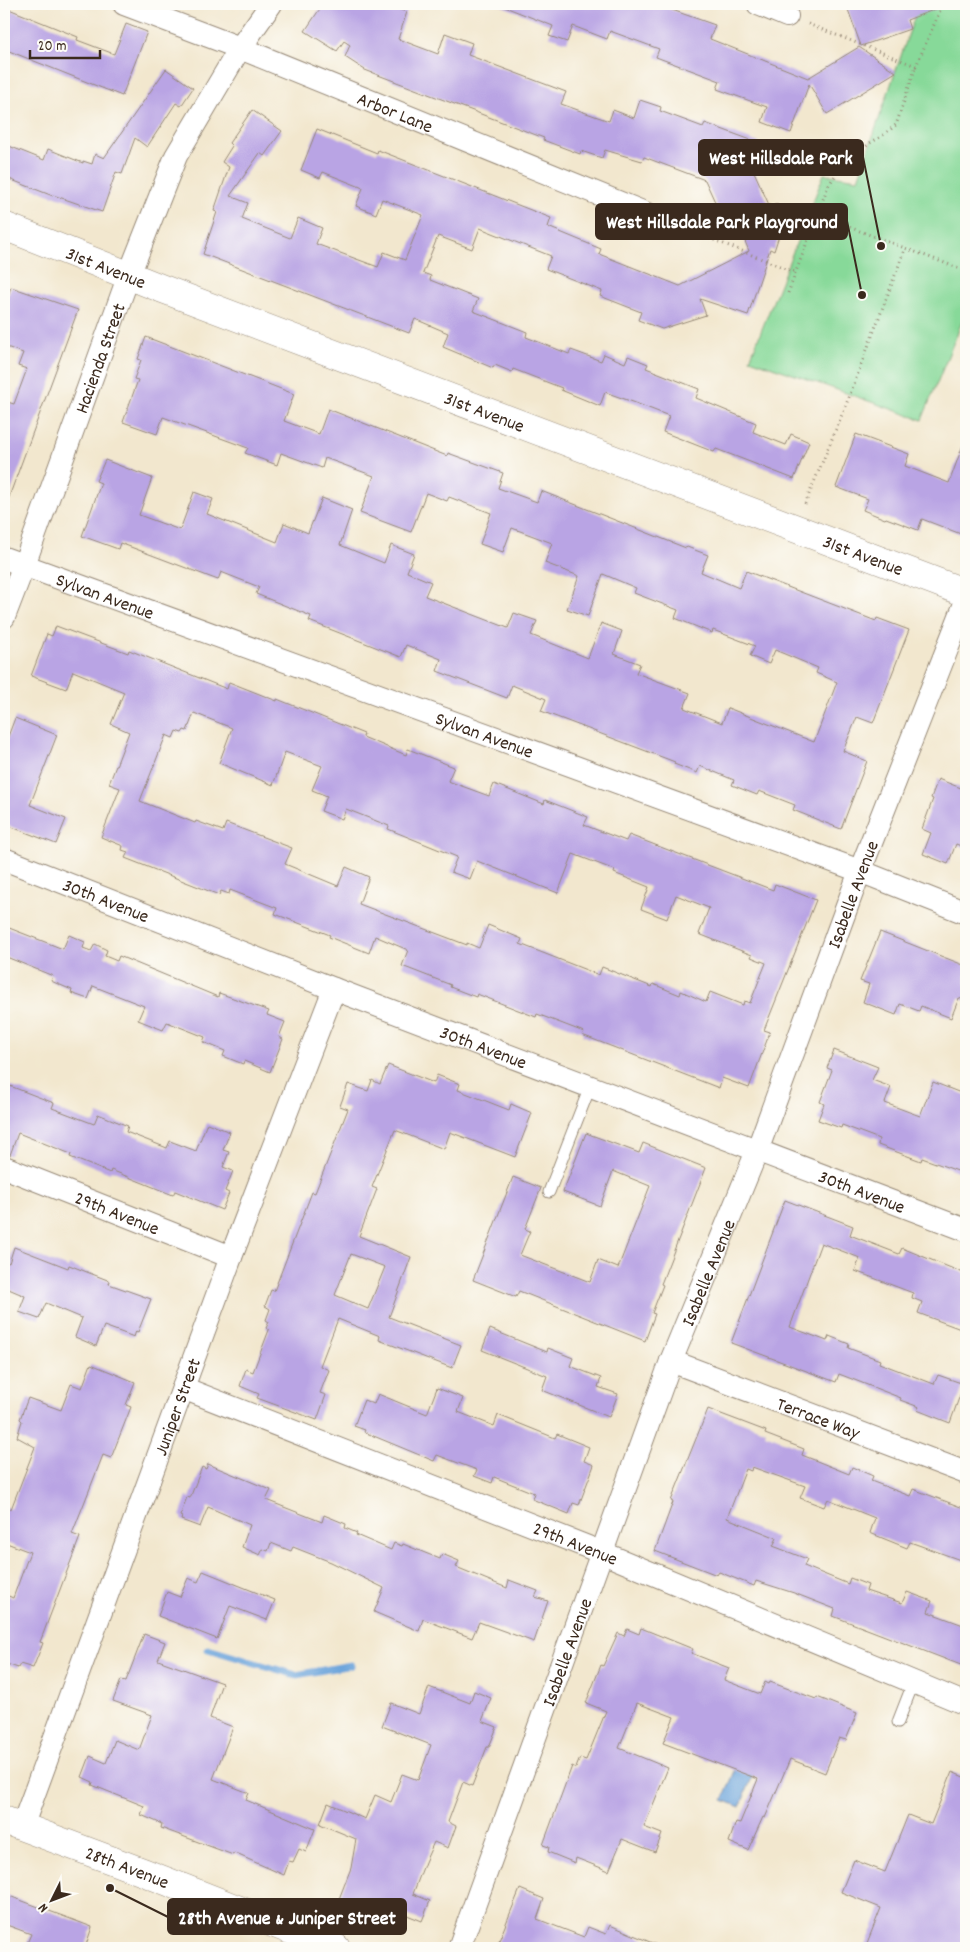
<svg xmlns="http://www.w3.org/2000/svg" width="970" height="1952" viewBox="0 0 970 1952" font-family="Dekko,sans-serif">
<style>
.green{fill:#87d999;stroke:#61825c}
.water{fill:#6ca4db;stroke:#54677c}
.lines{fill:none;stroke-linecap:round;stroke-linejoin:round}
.stream{stroke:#6ca4db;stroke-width:7}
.building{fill:#b9a4e4;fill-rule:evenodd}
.lane-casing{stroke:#968876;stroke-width:13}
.street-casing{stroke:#968876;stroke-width:24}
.secondary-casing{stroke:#968876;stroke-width:29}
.path{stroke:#968876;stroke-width:3;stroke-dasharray:1 4;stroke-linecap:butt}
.lane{stroke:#fff;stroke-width:11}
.street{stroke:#fff;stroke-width:22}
.secondary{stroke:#fff;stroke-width:28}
.labels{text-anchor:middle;stroke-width:4;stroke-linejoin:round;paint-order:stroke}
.street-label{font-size:19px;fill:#3b2a1e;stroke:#fdfcf7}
.leader{fill:none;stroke:#3b2a1e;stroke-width:2}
.callout-dot{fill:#3b2a1e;stroke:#fdfcf7;stroke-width:2}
.callout{fill:#3b2a1e;stroke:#3b2a1e;stroke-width:2}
.callout-label{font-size:20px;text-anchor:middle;font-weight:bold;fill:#fff}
</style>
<rect width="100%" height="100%" fill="#fdfcf7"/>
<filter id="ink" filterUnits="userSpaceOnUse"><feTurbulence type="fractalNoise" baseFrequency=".02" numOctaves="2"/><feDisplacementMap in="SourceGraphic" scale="10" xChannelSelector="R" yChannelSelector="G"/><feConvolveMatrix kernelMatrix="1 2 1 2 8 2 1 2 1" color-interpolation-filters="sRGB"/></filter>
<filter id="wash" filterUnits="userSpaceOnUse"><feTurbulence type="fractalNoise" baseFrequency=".0096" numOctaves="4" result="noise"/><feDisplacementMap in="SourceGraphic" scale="20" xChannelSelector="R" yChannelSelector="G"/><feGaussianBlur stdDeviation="1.12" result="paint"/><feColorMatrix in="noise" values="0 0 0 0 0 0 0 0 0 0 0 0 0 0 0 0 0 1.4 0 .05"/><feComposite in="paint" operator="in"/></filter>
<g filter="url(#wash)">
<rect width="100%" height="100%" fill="#f2e7ce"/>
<!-- green -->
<path class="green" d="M919 4H966V312L922 420 750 359 824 174 858 179Z"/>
<!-- water -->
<path class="water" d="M739 1761 756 1768 740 1807 723 1800Z"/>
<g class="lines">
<!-- stream -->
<path class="stream" d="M208 1649 296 1675 351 1665"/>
</g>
<g id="blocks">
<!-- building -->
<g class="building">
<path d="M323 4H384L407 12 398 39 438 54 445 33 472 43 468 55 566 92 561 104 609 121 613 110 634 118 640 100 661 107 660 111 703 127 705 123 759 143 751 165 770 207 777 204 784 220 774 251 770 249 748 315 700 299 706 315 662 329 638 320 641 312 600 296 602 291 546 269 551 256 480 228 472 249 438 236 423 273 431 276 430 280 478 299 473 311 527 332 526 337 569 354 571 350 601 361 604 354 625 363 628 356 648 364 646 368 699 389 696 398 756 423 753 432 786 445 791 434 809 442 794 479 732 455 716 449 714 452 663 432 669 416 633 402 605 392 600 406 561 390 562 388 513 369 512 372 495 365 493 368 443 347 448 333 415 319 409 333 203 254 217 212 214 211 229 167 222 162 232 146 229 143 252 110 282 131 264 156 260 153 230 196 248 203 242 219 290 238 298 218 322 228 316 244 378 267 384 252 405 260 423 215 382 199 376 214 356 206 363 188 323 172 320 178 301 170 317 129 377 153 378 150 551 218 548 227 601 249 599 254 680 286 749 251 732 210 721 215 705 180 644 157 642 161 605 150 602 158 581 151 580 154 543 140 544 138 365 70 345 57 350 45 344 41 337 51 305 31Z"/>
<path d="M500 4H655L715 25 710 39 808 78 859 47 896 72 827 114 809 84 791 133 762 122 767 107 717 89 720 81 656 57 659 49 610 31 607 39 573 26 567 42 549 36 553 26 500 5Z"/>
<path d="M846 4H944V6L907 20 910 29 861 46Z"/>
<path d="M4 7 78 37 77 40 114 54 126 24 147 32 122 96 4 49Z"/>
<path d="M166 69 193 88 181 106 176 103 147 147 135 138 122 174 116 172 102 212 53 195V196L4 177V144L44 160 48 149 83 163V161L92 164 95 154 104 158Z"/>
<path d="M11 287 78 310 6 505 4 504V401L14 404 27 369 18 366 23 353 4 346V293L8 295Z"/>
<path d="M146 337 294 394 284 421 319 434 328 409 447 456 448 453 503 473 498 488 537 502 541 491 686 548 687 547 708 555 701 572 739 588 746 571 876 621 877 618 909 630 873 723 857 717 843 751 867 761 841 829 793 810 795 805 759 791 757 795 732 785 734 780 700 766 697 773 674 764 675 762 541 711 546 699 512 685 507 698 437 671 441 659 406 645 401 657 309 621 311 616 256 594 259 587 221 572 218 580 120 543 118 549 82 536 101 483 96 481 105 460 152 478 139 515 180 530 194 492 213 499 207 514 277 542 284 523 308 533 322 498 352 510 340 545 384 563 391 545 414 554 407 572 431 582 425 596 508 628 514 613 537 621 531 635 588 658 601 623 622 631 614 654 640 664 636 673 690 693 684 708 722 723 728 708 814 742 837 682 816 673 818 668 775 650 769 664 750 656 755 646 713 630 712 633 675 618 678 610 634 593 636 588 603 574 588 616 567 609 579 576 545 563 552 543 512 528 503 552 480 544 491 513 449 497 447 501 426 493 411 532 360 513 374 476 325 458 322 468 281 453 277 465 245 453 248 448 163 417 157 434 123 422 138 380 134 379 141 360 138 359Z"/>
<path d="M856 434 909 454 905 466 949 483 964 442H966V536L922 519 918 530 886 518 885 519 863 510 868 499 836 487Z"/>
<path d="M56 626 128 653 129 650 227 689 229 682 277 701V699L364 734 363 737 406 755 408 749 426 756 454 767 448 781 489 796 494 784 544 804 545 800 588 817 584 825 626 841 629 835 773 890 775 884 816 900 764 1030 770 1032 749 1088 722 1078 719 1088 582 1035 584 1032 537 1014 536 1017 477 994 476 997 450 987 451 985 402 966 408 950 375 936 369 953 329 937 330 935 275 914 277 908 230 890 229 894 221 891 219 895 125 858 128 852 122 850 123 846 101 837 120 788 109 784 129 732 111 724 124 692 73 671 66 689 31 676 47 634 52 636ZM194 713 232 728 219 763 273 785 285 752 322 766 312 790 327 796 321 811 342 819 346 809 389 826 388 829 457 857 451 872 470 879 477 861 558 893 573 854 615 870 614 873 649 887 641 909 667 919 676 895 709 908 699 934 752 955 751 957 766 963 750 1003 744 1001 743 1005 710 992 706 1002 681 991 680 995 653 984 652 987 602 967 599 975 520 944 522 939 488 925 479 948 467 943V945L359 904 369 877 346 867 338 886 285 864 292 848 226 823 223 831 196 821 195 823 140 801 166 735 173 738 176 731 182 733 184 730 187 731Z"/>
<path d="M15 718 57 735 30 805 66 819 56 844 4 824V747Z"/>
<path d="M938 779 966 790V848L956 844 948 864 923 854 931 833 922 829 933 799 931 798Z"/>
<path d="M4 926 63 949 69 935 85 942 83 948 91 951 95 944 107 950 105 956 117 961 119 956 218 997 219 993 269 1011 267 1015 285 1022 279 1037 283 1039 270 1072 244 1061 243 1064 223 1056 225 1051 203 1042 205 1037 167 1022 163 1030 138 1020 144 1006 93 986 88 999 71 993 72 990 51 981 53 976 4 956Z"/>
<path d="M880 932 966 966V1001L959 998 951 1018 921 1006 919 1011 900 1004 896 1015 863 1002 869 984 860 981Z"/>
<path d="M834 1050 878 1067 872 1080 891 1087 885 1103 920 1116 933 1082 966 1095V1174L922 1158 921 1161 878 1145 879 1139 842 1125 841 1128 818 1120 824 1104 820 1102 832 1070 827 1068Z"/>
<path d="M388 1065 434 1083 437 1075 460 1084 458 1090 509 1110 511 1104 532 1113 515 1157 450 1132 444 1149 395 1130 372 1187 377 1189 359 1236 411 1257 389 1317 461 1345 452 1368 379 1340 380 1336 338 1319 320 1366 329 1370 320 1393 326 1395 317 1420 257 1398 259 1394 240 1386 246 1369 253 1372 269 1330 266 1328 269 1322 266 1320 270 1309 265 1306 271 1290 274 1291 312 1192 315 1193 348 1109 340 1106 348 1084 368 1091 372 1080 380 1084ZM351 1254 385 1267 368 1309 335 1295Z"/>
<path d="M10 1086 54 1103 52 1108 94 1124 98 1114 128 1126 126 1132 167 1148 170 1141 196 1151 207 1123 230 1132 223 1150 229 1152 223 1167 233 1171 225 1191 229 1193 222 1210 175 1191 173 1195 111 1170 110 1173 70 1157 71 1154 18 1133 10 1155 4 1154V1102Z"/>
<path d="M586 1133 639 1153 643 1143 706 1168 661 1284 663 1285 652 1313 655 1314 645 1341 519 1291 516 1297 473 1280 513 1177 541 1188 525 1229 530 1231 520 1255 590 1282 598 1260 618 1268 650 1186 613 1171 600 1206 563 1192Z"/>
<path d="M785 1200 853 1226 850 1235 899 1254 902 1248 966 1274V1331L918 1313 922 1302 912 1298 913 1293 855 1271 860 1258 821 1243 790 1327 827 1341 829 1336 849 1344 848 1348 880 1360 879 1363 934 1384 938 1375 964 1384 950 1423 917 1410 919 1407 900 1400 901 1398 839 1374 836 1382 731 1343Z"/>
<path d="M14 1247 68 1268 69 1265 110 1281 109 1284 151 1299 138 1332 136 1331 134 1337 104 1326 96 1346 75 1337 82 1318 46 1303 39 1319 19 1312 25 1296 4 1287V1261L9 1263Z"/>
<path d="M490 1329 547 1352 548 1348 573 1358 570 1366 601 1378 598 1387 618 1394 609 1417 542 1390 547 1376 482 1350Z"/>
<path d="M91 1364 135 1382 126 1405 131 1407 111 1458 103 1455 72 1534 80 1537 40 1642 43 1643 33 1668 20 1664 18 1668 4 1663V1594L13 1598 30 1552 4 1542V1506L11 1509 35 1447 17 1437 22 1421 20 1419 28 1398 61 1410 71 1384 82 1388Z"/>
<path d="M437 1388 463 1398 458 1412 494 1426 498 1415 555 1438 557 1434 589 1447 584 1461 594 1465 579 1505 573 1503 569 1514 532 1499 534 1493 494 1477 492 1483 474 1476 477 1470 437 1455 434 1461 364 1432 365 1430 354 1426 364 1400 374 1404 378 1394 427 1414Z"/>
<path d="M708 1409 766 1431 765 1434 804 1449 802 1455 849 1474 852 1467 873 1476 871 1481 910 1496 913 1489 966 1509V1562L910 1542 907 1548 870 1533 875 1518 828 1499 824 1507 800 1498 805 1486 752 1467 751 1471 746 1469 727 1518 777 1538 773 1546 807 1559 804 1566 848 1584 850 1578 868 1585 866 1591 902 1603 907 1592 932 1601 928 1612 966 1626V1667L833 1616 835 1609 794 1593 756 1581 754 1586 719 1572 717 1575 655 1551 673 1502 671 1501Z"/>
<path d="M208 1464 271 1490 266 1500 322 1522 324 1515 346 1524 345 1528 357 1533 356 1535 391 1550 394 1543 402 1546 403 1544 440 1559 442 1554 459 1561 456 1567 507 1588 509 1580 538 1591 535 1597 548 1601 534 1642 479 1622 472 1638 423 1619 419 1631 374 1612 384 1588 331 1562 293 1547 291 1551 271 1543 268 1551 263 1549 260 1555 242 1547 250 1525 208 1507 200 1527 181 1520 182 1517 180 1516 187 1497 190 1498 202 1467 206 1469Z"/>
<path d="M203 1571 275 1600 267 1620 230 1606 217 1639 158 1616 167 1592 180 1597 188 1578 198 1582Z"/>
<path d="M641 1628 693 1649 691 1653 729 1668 724 1680 760 1694 765 1682 769 1684 770 1682 816 1699 817 1697 857 1713 846 1740 839 1738 825 1773 790 1759 765 1818 763 1817 748 1850 729 1842 736 1822 740 1823 758 1779 663 1743 674 1717 637 1703 619 1748 668 1768 644 1827 662 1834 655 1852 622 1839 609 1871 576 1858 575 1863 548 1852 549 1847 543 1845 572 1766 576 1768 580 1758 586 1760 606 1711 586 1703 601 1665 603 1666 618 1633 624 1636 627 1629 639 1634Z"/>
<path d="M144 1634 165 1642 158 1660 222 1683 210 1718 233 1727 213 1779 249 1793 246 1800 315 1829 306 1852 299 1849 293 1862 289 1861 284 1875 234 1853 233 1855 161 1828 162 1824 141 1815 144 1806 92 1785 93 1782 82 1777 90 1756 106 1763 115 1740 139 1750 152 1715 113 1701 121 1680 126 1681Z"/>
<path d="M429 1687 470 1703 474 1691 491 1698 482 1721 497 1727 489 1747H487L472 1786 463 1782 448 1822 456 1826 448 1848 434 1842 425 1862 413 1894 430 1901 422 1921 397 1911 391 1926 337 1904 351 1868 356 1839 320 1824 328 1803 365 1819 375 1795 391 1802 402 1774 418 1780 431 1745 382 1726 391 1703 419 1714Z"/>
<path d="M952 1772 966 1778V1948H865L881 1908 841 1892 854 1860 885 1872 908 1815 931 1824Z"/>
<path d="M520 1889 544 1899 537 1919 584 1937 588 1927 606 1934 610 1925 664 1948H496Z"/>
<path d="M4 1894 92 1927 85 1948H25L31 1934 4 1924Z"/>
</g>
</g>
</g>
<g filter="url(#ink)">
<use href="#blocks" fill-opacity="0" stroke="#968876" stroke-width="1"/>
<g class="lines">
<defs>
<g id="lane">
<path d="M549 1192 590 1087"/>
<path d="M898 1722 914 1681"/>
</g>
<g id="street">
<path id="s1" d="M124 4 240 48 667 222"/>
<path d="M758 4 787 16"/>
<path id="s2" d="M4 558 860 871 966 913"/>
<path id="s3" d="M4 617 24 565 129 275 176 156 240 48 271 4"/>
<path id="s4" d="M4 859 334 989 966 1230"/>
<path id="s5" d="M4 1167 231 1257"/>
<path id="s6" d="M671 1361 966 1473"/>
<path id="s7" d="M183 1388 603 1553 966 1704"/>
<path id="s8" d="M22 1827 231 1257 334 989"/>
<path id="s9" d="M459 1948 671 1361 757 1151 860 871 966 601"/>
</g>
<g id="secondary">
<path id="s10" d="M4 226 163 289 966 593"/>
<path id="s11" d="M4 1820 143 1872 336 1948"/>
</g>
</defs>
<!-- lane casing -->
<use href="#lane" class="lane-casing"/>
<!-- street casing -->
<use href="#street" class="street-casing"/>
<!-- secondary casing -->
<use href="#secondary" class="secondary-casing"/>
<!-- path -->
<g class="path">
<path d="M808 24 916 66 943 4"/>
<path d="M817 215 966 271"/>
<path d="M686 229 795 272"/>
<path d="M788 293 828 186 839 170 847 162 870 143 882 136 896 125 916 66"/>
<path d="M805 504 846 405 905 249"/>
</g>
<!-- lane -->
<use href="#lane" class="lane"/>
<!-- street -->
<use href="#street" class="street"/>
<!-- secondary -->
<use href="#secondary" class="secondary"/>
</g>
</g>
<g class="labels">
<!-- street labels -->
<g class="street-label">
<text dy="7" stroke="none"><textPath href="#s1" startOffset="292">Arbor Lane</textPath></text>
<text dy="7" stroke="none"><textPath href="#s10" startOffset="110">31st Avenue</textPath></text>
<text dy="7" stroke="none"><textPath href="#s3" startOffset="276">Hacienda Street</textPath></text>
<text dy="7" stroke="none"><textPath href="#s10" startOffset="515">31st Avenue</textPath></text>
<text dy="7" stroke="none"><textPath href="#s10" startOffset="920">31st Avenue</textPath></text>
<text dy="7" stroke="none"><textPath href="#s2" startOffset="108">Sylvan Avenue</textPath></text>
<text dy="7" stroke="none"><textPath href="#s2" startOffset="512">Sylvan Avenue</textPath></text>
<text dy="7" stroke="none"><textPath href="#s9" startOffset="1125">Isabelle Avenue</textPath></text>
<text dy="7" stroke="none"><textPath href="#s4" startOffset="110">30th Avenue</textPath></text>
<text dy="7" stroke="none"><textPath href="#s4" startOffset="515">30th Avenue</textPath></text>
<text dy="7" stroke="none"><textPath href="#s4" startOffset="920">30th Avenue</textPath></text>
<text dy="7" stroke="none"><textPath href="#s5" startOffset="122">29th Avenue</textPath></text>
<text dy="7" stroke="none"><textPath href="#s9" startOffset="720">Isabelle Avenue</textPath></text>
<text dy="7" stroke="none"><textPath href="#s8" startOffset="448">Juniper Street</textPath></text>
<text dy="7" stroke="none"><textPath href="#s6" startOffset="158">Terrace Way</textPath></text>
<text dy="7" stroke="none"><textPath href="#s7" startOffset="422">29th Avenue</textPath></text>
<text dy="7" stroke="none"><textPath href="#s9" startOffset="315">Isabelle Avenue</textPath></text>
<text dy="7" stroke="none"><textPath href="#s11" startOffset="132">28th Avenue</textPath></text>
</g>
</g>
<!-- callouts -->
<path class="leader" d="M881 246L863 157M862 295L847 221M110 1888L168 1917"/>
<g class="callout-dot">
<circle cx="881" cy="246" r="5"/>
<circle cx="862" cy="295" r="5"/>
<circle cx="110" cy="1888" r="5"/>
</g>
<g class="callout">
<rect x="699" y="140" width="164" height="35" rx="5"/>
<rect x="596" y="204" width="251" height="35" rx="5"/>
<rect x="168" y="1899" width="238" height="35" rx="5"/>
</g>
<g class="callout-label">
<text x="781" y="164">West Hillsdale Park</text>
<text x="722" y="228">West Hillsdale Park Playground</text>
<text x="287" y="1924">28th Avenue &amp; Juniper Street</text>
</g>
<!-- margin -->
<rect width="970" height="1952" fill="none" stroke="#fdfcf7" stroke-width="20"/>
<!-- north arrow -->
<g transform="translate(52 1900) rotate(228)" stroke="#fdfcf7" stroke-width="4" paint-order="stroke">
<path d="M0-4L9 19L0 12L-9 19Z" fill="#3b2a1e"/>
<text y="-8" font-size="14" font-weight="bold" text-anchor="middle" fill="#3b2a1e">N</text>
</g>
<!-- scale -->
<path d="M30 50v8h70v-8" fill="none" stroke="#3b2a1e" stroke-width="2.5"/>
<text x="38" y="50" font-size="15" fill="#3b2a1e" stroke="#fdfcf7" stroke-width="4" paint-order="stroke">20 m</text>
</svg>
